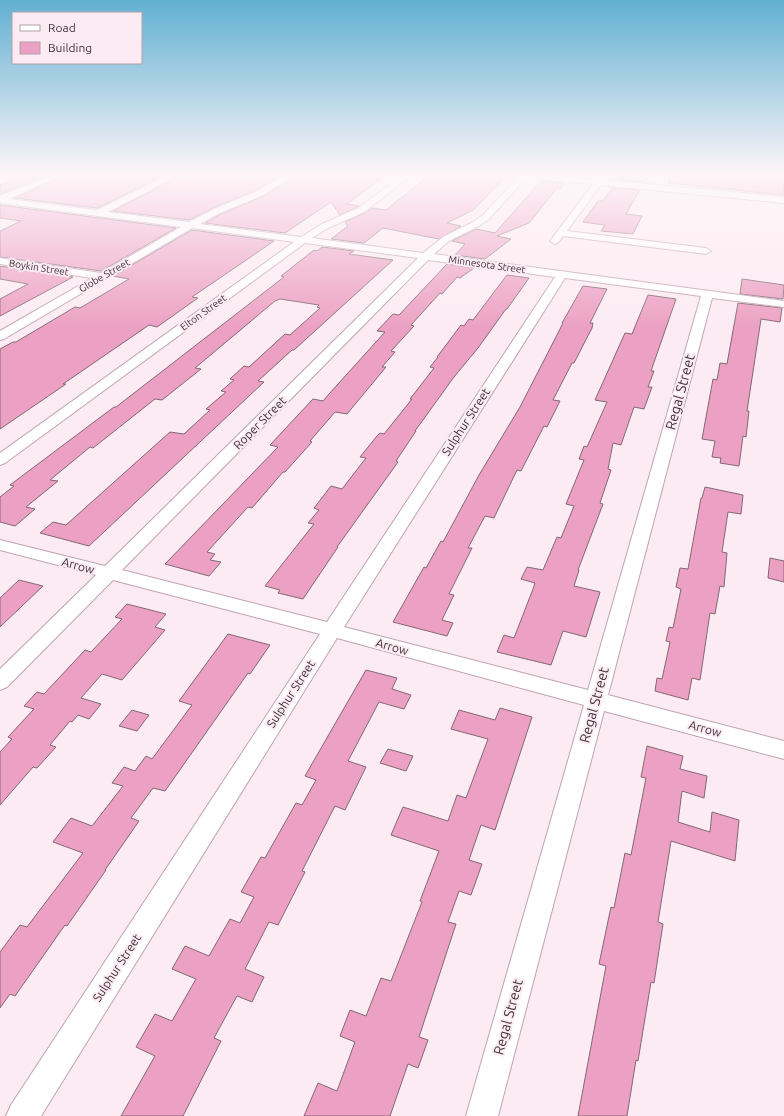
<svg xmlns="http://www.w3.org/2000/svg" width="784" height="1116" viewBox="0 0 784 1116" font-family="Ubuntu,sans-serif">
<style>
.building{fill:#eca0c3;stroke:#826974}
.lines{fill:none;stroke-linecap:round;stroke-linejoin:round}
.minor-casing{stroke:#bfa4b0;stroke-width:2}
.minor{fill:#fff;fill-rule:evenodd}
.labels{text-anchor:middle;stroke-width:4;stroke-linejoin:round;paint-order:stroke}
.far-street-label{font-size:10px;fill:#3f3439;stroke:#fcebf2}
.street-label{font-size:12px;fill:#3f3439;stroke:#fcebf2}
.near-street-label{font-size:14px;fill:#3f3439;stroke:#fcebf2}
</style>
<rect width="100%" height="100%" fill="#fcebf2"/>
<!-- building -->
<g class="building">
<path d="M30 173H53L0 194V185Z"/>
<path d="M69 173H148L165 175 97 208 15 198Z"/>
<path d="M202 173 244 177 251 173H286L256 190 213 208 189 220 113 211 179 177H185L191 174 198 175Z"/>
<path d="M300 173H389L347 204 359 206 357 207 340 215 331 202 285 233 205 223 221 214 264 196Z"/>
<path d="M432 173H454L505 178 473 210 447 223 461 226 439 239 383 228 364 243 331 239 348 226 345 222 365 213 372 208 386 210Z"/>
<path d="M621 173H651L645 182 617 180Z"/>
<path d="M669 173H759L784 175V195L668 183Z"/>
<path d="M541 181 565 183 561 188H557L529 223 497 236 511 239 485 259 455 255 465 244 452 241 476 229 495 233Z"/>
<path d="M612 188 640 190 626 214 642 216 633 234 601 231 605 225 583 222 598 201H603Z"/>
<path d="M0 205 176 228 101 271 0 257V231L21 221 0 218Z"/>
<path d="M192 230 274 241 192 297 198 298 157 327 149 325 63 384H66L0 429V349L13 342H16L75 307 80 308 129 279 113 276Z"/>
<path d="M322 247 354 251 349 254 393 260 294 350H292L258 381 264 382 89 546 40 533 53 522 66 525 170 432 184 434 210 410 206 409 226 392 221 391 234 380 230 379 244 366 249 367 285 334 290 335 320 308 317 307 319 305 280 299 275 301 195 368 201 369 162 400 155 399 93 448 90 447 50 480 58 481 26 507 35 509 15 526 0 522V497L14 486 10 485 114 407H116L284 277 281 276 314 250 317 251Z"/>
<path d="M447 264 474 268 460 278 457 277 442 294 440 293 411 325 414 326 391 351 395 352 382 367H386L347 414 335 412 310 441 312 442 285 472H283L252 508 248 507 207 552 215 554 210 560 221 562 209 576 165 564 278 447 270 445 313 399 323 401 329 394 385 332 377 331 393 314 399 315Z"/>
<path d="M0 266 73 277 0 316V299L28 284 0 279Z"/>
<path d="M507 275 529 278 507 309H506L478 348 454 377 415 431H416L396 461 398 462 337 547H338L303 599 278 593 280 590 265 586 314 524 308 523 319 510 314 508 331 486 342 489 366 458 360 457 377 436 380 433 384 434 412 399H410L434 368 430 367 438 357H437L461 325 464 326 469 319 473 320Z"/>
<path d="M742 279 784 285 783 299 740 294Z"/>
<path d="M583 286 607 289 590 323H593L592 328 574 363H572L553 400 560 401 547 427 544 426 521 471 517 470 494 518 485 516 468 548H472L449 594 454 595 442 620 453 623 447 636 393 622 424 567 426 568 441 541 443 542 479 475 520 407 559 331 563 323H562Z"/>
<path d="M648 295 676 299 651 371H654L648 387H652L644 409 634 407 621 445 613 443 608 469 611 470 600 503 603 504 578 570H579L574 586 600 592 586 637 563 631 551 665 497 652 504 635 514 638 533 589 535 583 521 579 527 567 543 570 557 537 561 538 574 506 566 504 584 460 579 459 584 446 587 447 607 402 595 400 625 333 632 334Z"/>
<path d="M738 303 782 308 780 322 761 319 747 411H749L746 437 743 436 739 466 720 463 721 458 712 457 715 441 702 439 713 379 717 380 720 363 727 364Z"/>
<path d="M705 487 743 495 741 514 728 512 722 552 727 553 724 587 720 586 715 614 710 613 700 680 692 678 688 700 655 691 657 678 662 679 670 642 666 641 669 627 673 628 681 589 676 587 680 568 688 569 701 498H702Z"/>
<path d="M770 558 784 561V582L768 578Z"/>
<path d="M19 580 43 586 0 627V598Z"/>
<path d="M127 604 166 614 155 627 165 630 122 680 102 674 81 698 101 704 89 719 78 715 72 722 70 721 50 745 56 747 37 768 33 767 0 805V752L12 739 8 737 34 709 24 706 37 692 44 694 85 650 91 652 122 619 115 617Z"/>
<path d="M228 634 270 645 250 674 248 673 165 791 153 788 131 818 139 821 105 870H106L67 926 65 925 15 996 10 994 0 1008V952L20 925 27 927 83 853 53 842 71 818 92 826 123 786 112 783 124 767 135 771 146 756 152 759 192 705 179 701Z"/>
<path d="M366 670 397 678 392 689 411 695 404 709 379 702 348 761 366 767 345 810 335 806 302 871 305 872 278 925 269 922 245 969 264 977 252 1002 237 996 214 1038 221 1041 183 1116H121L155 1056 136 1047 155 1014 172 1021 196 979 172 969 185 946 209 956 230 919 240 923 254 897 241 892 261 857 265 858 296 803 302 805 316 780 305 776Z"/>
<path d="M500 708 532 717 495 830 481 825 469 860 482 864 471 895 459 891 448 922 456 924 419 1037 428 1040 418 1068 408 1064 390 1116H304L318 1083 337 1091 355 1042 340 1036 350 1010 366 1016 381 978 391 981 422 902 420 901 439 851 391 835 403 807 448 821 457 795 466 798 488 739 451 729 459 710 495 720Z"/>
<path d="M132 710 149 715 137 731 119 726Z"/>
<path d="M647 746 683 756 680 769 707 776 704 798 682 791 678 822 710 832 712 812 739 820 735 861 671 841 658 922 663 924 654 983 651 982 638 1061 636 1060 627 1116H578L606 966 599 964 611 907 614 908 625 853 631 855 646 778 641 777Z"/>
<path d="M388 749 413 756 406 771 380 763Z"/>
</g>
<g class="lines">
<defs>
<path id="minor" d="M57 173H68L9 199 97 210 173 173H183L108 212 189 222 214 209 257 191 289 173H299L263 195 220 213 200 224 301 237 322 224 358 208 406 173H415L364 212 328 228 312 238 423 253 443 237 473 222 483 215 518 177 498 175 494 173H530L784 197V203L601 185 567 231 706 248 711 251 706 254 563 236 558 243 555 244 550 241 593 184 526 178 489 219 479 226 449 241 434 254 784 301V307L712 298 608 695 784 741V759L604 711 498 1116H466L584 705 337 638 41 1116H6L11 1105 320 634 113 580 7 687 0 690V669L96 575 0 550V540L105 566 418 258 305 243 5 463 0 465V453L294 242 192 228 4 339 0 340V331L92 278 0 264V258L101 273 181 227 0 203V196ZM428 260 555 277 327 622 122 570ZM565 278 701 296 588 690 344 627Z"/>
</defs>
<!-- minor casing -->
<use href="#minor" class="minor-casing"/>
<!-- minor -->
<use href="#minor" class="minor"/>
</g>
<!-- sky -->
<linearGradient id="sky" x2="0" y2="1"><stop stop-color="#61b0d2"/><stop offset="0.53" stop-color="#fef6f9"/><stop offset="1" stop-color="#fef6f9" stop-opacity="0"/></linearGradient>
<rect width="784" height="329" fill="url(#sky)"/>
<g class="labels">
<!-- far-street labels -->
<g class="far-street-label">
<text transform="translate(487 264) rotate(8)" y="4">Minnesota Street</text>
<text transform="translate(39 267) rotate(9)" y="4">Boykin Street</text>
<text transform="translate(104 275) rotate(-30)" y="4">Globe Street</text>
<text transform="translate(203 312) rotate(-36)" y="4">Elton Street</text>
</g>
<!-- street labels -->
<g class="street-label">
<text transform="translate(466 422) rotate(-57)" y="4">Sulphur Street</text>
<text transform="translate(260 423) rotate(-45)" y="4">Roper Street</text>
<text transform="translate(78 566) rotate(15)" y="4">Arrow</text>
<text transform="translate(392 647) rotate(16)" y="4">Arrow</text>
<text transform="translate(291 694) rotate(-57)" y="4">Sulphur Street</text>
<text transform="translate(705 729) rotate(15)" y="4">Arrow</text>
<text transform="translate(117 968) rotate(-57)" y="4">Sulphur Street</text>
</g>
<!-- near-street labels -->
<g class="near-street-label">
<text transform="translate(680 392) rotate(-75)" y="5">Regal Street</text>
<text transform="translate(594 705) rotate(-75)" y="5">Regal Street</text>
<text transform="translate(508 1017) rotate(-75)" y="5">Regal Street</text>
</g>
</g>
<!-- legend -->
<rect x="12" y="12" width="130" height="52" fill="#fcebf2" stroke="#b0a2a8"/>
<rect x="20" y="25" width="20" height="6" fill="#ffffff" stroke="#b0a2a8"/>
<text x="48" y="32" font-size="12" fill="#3f3439">Road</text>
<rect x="20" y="42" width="20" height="12" fill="#eca0c3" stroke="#b0a2a8"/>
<text x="48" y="52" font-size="12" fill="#3f3439">Building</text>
</svg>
